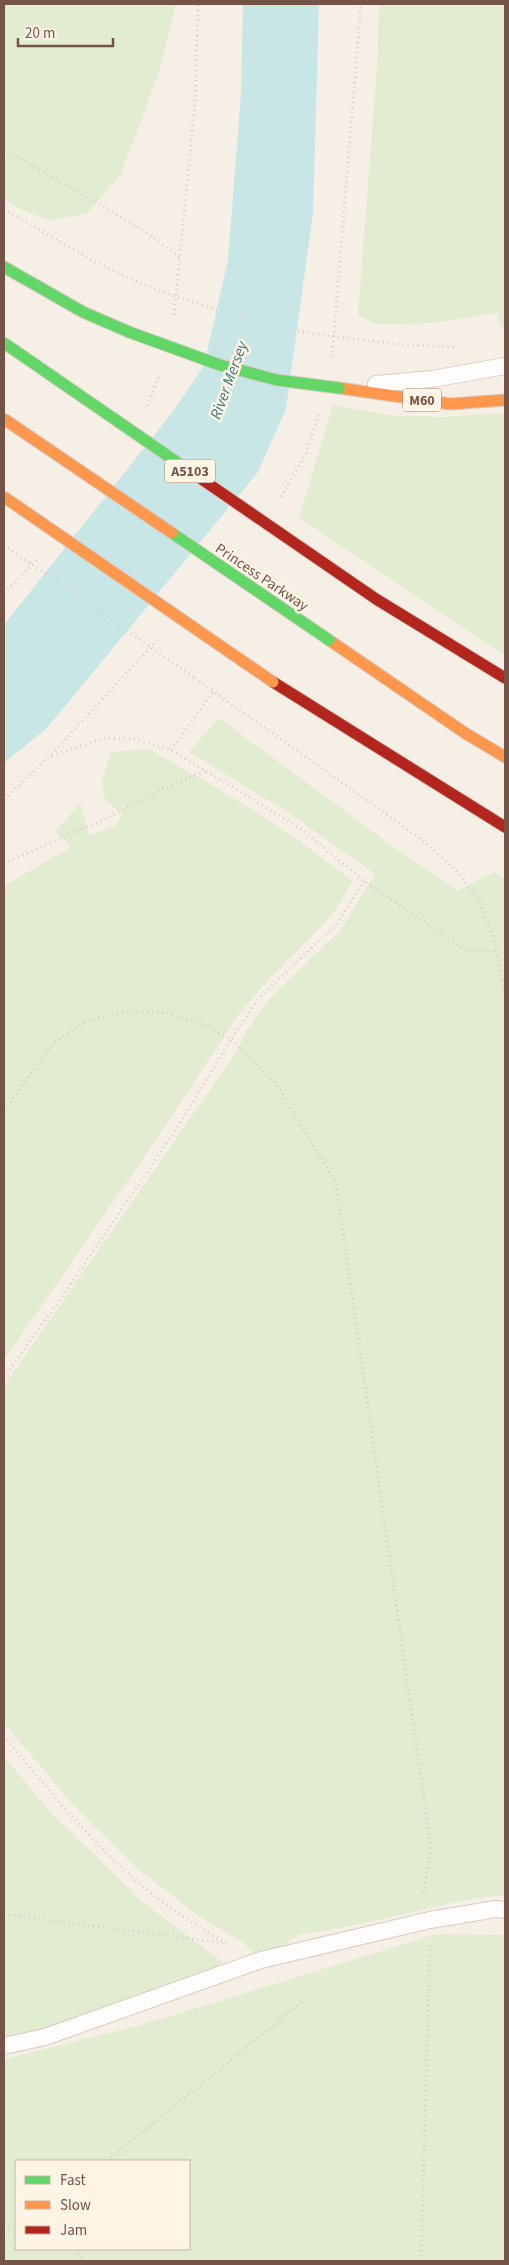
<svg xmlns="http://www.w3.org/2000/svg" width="509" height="2265" viewBox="0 0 509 2265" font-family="'Source Sans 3',sans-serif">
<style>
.green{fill:#e2ecd0;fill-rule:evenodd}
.water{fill:#c8e6e6}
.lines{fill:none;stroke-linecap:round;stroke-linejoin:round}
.lane-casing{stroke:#d7ccc4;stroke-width:18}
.fast-casing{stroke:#d5cac3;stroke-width:13}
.slow-casing{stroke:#d5cac3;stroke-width:13}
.jam-casing{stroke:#d5cac3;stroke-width:13}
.path{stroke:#d7cec8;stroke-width:3;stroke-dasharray:1 4;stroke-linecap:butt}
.lane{stroke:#fefdfb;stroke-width:16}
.fast{stroke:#63d668;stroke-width:11}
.slow{stroke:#ff974d;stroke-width:11}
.jam{stroke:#b3261e;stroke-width:11}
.fast-bridge-casing{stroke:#d5cac3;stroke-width:13;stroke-linecap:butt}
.slow-bridge-casing{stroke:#d5cac3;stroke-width:13;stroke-linecap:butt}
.jam-bridge-casing{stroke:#d5cac3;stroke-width:13;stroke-linecap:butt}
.path-bridge{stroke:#d7cec8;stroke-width:3;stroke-dasharray:1 4;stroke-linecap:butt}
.fast-bridge{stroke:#63d668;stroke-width:11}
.slow-bridge{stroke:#ff974d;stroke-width:11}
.jam-bridge{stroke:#b3261e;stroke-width:11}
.labels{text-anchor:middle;stroke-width:5;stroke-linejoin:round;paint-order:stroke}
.shield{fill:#fff4e6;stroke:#9e8476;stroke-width:1}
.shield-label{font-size:14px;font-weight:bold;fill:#745446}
.street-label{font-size:15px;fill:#745446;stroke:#fff4e6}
.water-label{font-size:16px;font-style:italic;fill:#3d7981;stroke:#fff4e6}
</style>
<rect width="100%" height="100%" fill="#f6efe6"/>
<!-- green -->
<g class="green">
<path d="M4 4H176L159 72 120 176 86 214 49 220 22 210 4 199Z"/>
<path d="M379 4H505V326L501 327 497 313 434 323 376 324 358 315 377 67Z"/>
<path d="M333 405 397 416 443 417 505 413V656L299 518Z"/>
<path d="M219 718 391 845 457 891 494 872 505 879V1895L470 1899 361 1924 299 1935 261 1960 242 1942 200 1917 139 1870 72 1804 4 1723V1386L237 1051 247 1030 272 996 340 931 375 874 289 813 189 752Z"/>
<path d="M148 749C219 787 289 831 353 881L333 914 266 982 236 1018 158 1137 4 1360V886L71 847 55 832 80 803 89 835 115 826 123 814 105 800 102 780 111 752Z"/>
<path d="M4 1756 50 1812 144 1903 230 1968 228 1976 4 2040Z"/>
<path d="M437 1934 505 1935V2261H4V2059L141 2025ZM16 2161H189V2249H16Z"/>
</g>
<!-- water -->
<path class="water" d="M243 4H319L313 213 286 409 258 472 47 728 4 763V625L171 414 204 366 228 260 241 94Z"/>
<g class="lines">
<defs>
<g id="lane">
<path d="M376 384 432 379 505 366"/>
<path d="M4 2046 45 2037 261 1960 430 1920 496 1909 505 1910"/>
</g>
<path id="fast" d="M4 267 83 312 129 332"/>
<g id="slow">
<path d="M339 388 450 404 505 400"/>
<path d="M329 640 465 733 505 757"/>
</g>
<g id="jam">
<path d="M376 599 505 678"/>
<path d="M273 682 505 827"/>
</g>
</defs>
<!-- lane casing -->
<use href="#lane" class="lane-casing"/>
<!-- fast casing -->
<use href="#fast" class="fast-casing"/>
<!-- slow casing -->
<use href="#slow" class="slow-casing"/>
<!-- jam casing -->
<use href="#jam" class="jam-casing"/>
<!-- path -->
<g class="path">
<path d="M4 149 141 229 180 258"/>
<path d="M4 209 95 262 136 281"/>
<path d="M174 315 195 102 198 4"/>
<path d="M343 338 408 345 458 347"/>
<path d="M332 357 361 4"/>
<path d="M147 406 160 374"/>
<path d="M281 497 306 453 319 415"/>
<path d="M4 593 39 557"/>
<path d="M195 678 421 839 458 872 480 903 493 937 505 992"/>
<path d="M171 750 213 692"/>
<path d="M52 756 103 738 134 739 171 750 300 828 364 881 468 952 496 951"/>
<path d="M4 799 50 756 157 640"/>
<path d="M4 863 101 821 162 789 206 771"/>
<path d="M4 1110 54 1042 85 1022 127 1011 168 1013 199 1022 231 1039 276 1084 336 1183 431 1848 423 1896"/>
<path d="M4 1378 73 1281 177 1128 231 1039 259 998 336 925 364 881"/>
<path d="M4 1736C63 1807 117 1876 196 1925 207 1932 218 1940 229 1945"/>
<path d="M4 1914 223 1943"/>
<path d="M107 2161 303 2001"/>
<path d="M4 2234 16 2227"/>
<path d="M74 2249 83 2261"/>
<path d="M421 2261 430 1945"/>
</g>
<!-- lane -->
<use href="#lane" class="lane"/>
<!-- fast -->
<use href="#fast" class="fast"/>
<!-- slow -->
<use href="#slow" class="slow"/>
<!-- jam -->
<use href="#jam" class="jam"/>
<defs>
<g id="fast-bridge">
<path d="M129 332 220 365 277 380 339 388"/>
<path d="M4 343 200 478"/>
<path d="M172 533 329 640"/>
</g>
<g id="slow-bridge">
<path d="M4 419 172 533"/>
<path d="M4 497 273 682"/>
</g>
<path id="jam-bridge" d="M200 478 376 599"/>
</defs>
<!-- fast-bridge casing -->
<use href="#fast-bridge" class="fast-bridge-casing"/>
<!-- slow-bridge casing -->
<use href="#slow-bridge" class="slow-bridge-casing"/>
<!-- jam-bridge casing -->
<use href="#jam-bridge" class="jam-bridge-casing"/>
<!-- path-bridge -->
<g class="path-bridge">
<path d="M136 281 174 296 277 328 343 338"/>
<path d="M4 545 195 678"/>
</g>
<!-- fast-bridge -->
<use href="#fast-bridge" class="fast-bridge"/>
<!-- slow-bridge -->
<use href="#slow-bridge" class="slow-bridge"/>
<!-- jam-bridge -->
<use href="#jam-bridge" class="jam-bridge"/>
</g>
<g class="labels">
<!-- shield labels -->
<g class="shield">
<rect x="403" y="388.5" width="38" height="23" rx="4"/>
<rect x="165" y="459.5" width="50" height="23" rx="4"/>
</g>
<g class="shield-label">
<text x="422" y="405">M60</text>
<text x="190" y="476">A5103</text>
</g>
<!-- street labels -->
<g class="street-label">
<text transform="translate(262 577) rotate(34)" y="5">Princess Parkway</text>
</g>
<!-- water labels -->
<g class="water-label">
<text transform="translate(228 380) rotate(-70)" y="6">River Mersey</text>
</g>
</g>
<!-- border -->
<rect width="509" height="2265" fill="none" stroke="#745446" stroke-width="10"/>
<!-- legend -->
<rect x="15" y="2160" width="175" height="90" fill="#fff4e6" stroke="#c7b4a6"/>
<rect x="25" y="2176" width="25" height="8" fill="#63d668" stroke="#c7b4a6"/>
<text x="60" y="2185" font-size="15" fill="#745446">Fast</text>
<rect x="25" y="2201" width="25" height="8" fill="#ff974d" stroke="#c7b4a6"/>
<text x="60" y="2210" font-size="15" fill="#745446">Slow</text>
<rect x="25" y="2226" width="25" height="8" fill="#b3261e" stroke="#c7b4a6"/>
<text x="60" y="2235" font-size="15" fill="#745446">Jam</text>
<!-- scale -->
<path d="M18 38v8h95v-8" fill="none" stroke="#745446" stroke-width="2.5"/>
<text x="25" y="38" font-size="15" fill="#745446" stroke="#fff4e6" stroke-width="4" paint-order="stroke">20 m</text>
</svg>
